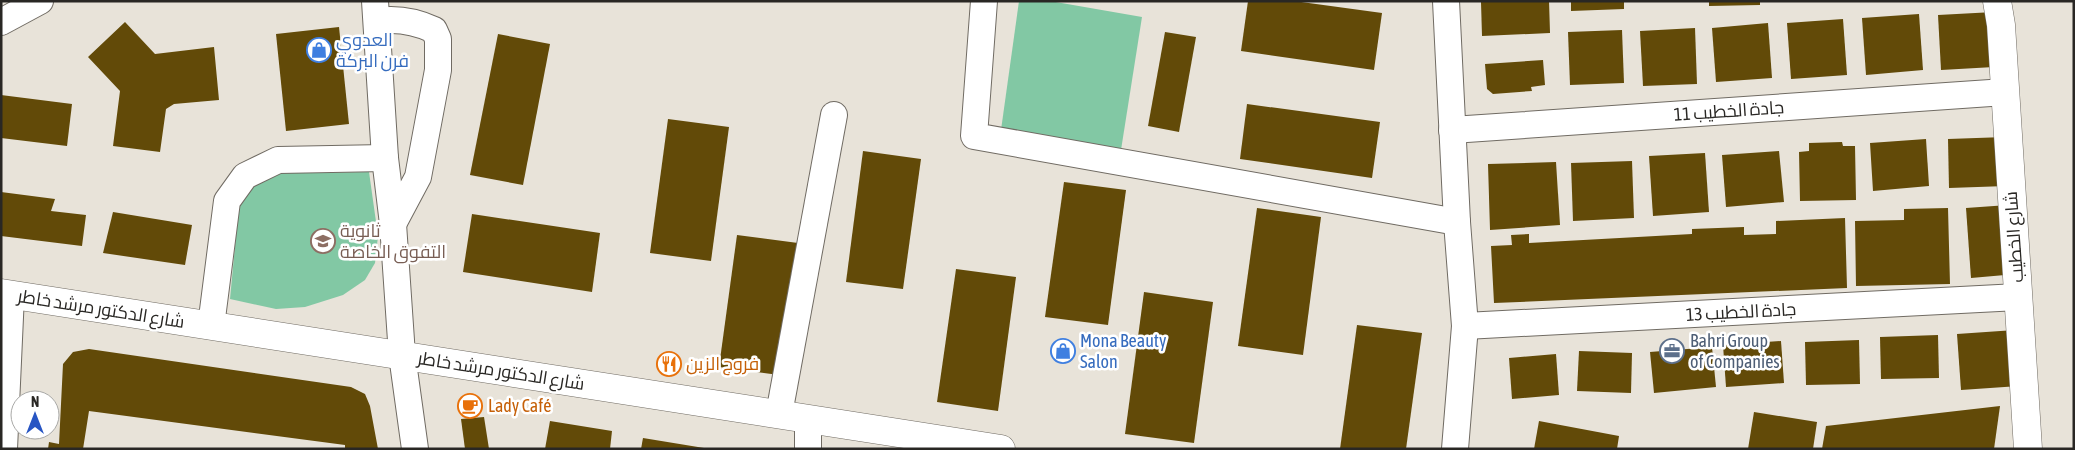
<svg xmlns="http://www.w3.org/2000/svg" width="2075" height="450" viewBox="0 0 2075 450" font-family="'Asap Condensed',Cairo,sans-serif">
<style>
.green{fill:#82c8a4}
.building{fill:#624a08}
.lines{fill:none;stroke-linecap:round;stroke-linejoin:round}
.minor-casing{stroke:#706b63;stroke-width:28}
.secondary-casing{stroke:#706b63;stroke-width:29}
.primary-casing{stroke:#706b63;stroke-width:29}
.minor{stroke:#fff;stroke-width:26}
.secondary{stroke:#fff;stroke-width:28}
.primary{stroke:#fff;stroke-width:28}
.labels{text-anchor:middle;stroke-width:5;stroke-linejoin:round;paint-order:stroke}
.shop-label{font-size:18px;fill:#366cbe;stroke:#fff;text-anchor:start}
.street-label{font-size:18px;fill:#292724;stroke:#fff}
.education-label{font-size:18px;fill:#785e54;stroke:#fff;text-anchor:start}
.service-label{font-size:18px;fill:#4e5e75;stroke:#fff;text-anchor:start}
.food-label{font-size:18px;fill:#c56008;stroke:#fff;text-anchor:start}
</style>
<rect width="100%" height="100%" fill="#e8e3d9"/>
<!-- green -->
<g class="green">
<path d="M1019 1H1050L1142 17 1121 150 1001 130Z"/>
<path d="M369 172 378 236 375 263 365 280 343 295 305 307 276 309 230 299 239 203 254 185 277 173Z"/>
</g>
<!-- building -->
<g class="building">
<path d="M1248 1H1294L1382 13 1374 70 1241 51Z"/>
<path d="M1501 1H1549L1550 33 1482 36 1481 2Z"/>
<path d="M1571 1H1624V9L1571 11Z"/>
<path d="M1709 1H1760V5L1709 6Z"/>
<path d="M1994 12V67L1941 70 1938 15Z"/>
<path d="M1919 14 1923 70 1866 75 1862 18Z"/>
<path d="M1843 19 1847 75 1791 79 1787 23Z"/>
<path d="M125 22 155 54 214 47 219 100 174 104 166 109 160 152 113 146 120 91 88 57Z"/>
<path d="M1768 23 1772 78 1716 82 1712 28Z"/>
<path d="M339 27 349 124 286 131 276 34Z"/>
<path d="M1695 28 1697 84 1643 86 1640 31Z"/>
<path d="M1622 30 1624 83 1570 85 1568 32Z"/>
<path d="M1165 32 1196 37 1179 132 1148 126Z"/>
<path d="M498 34 550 44 523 185 470 175Z"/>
<path d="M1543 60 1545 85 1531 87 1532 91 1493 94 1487 89 1485 64Z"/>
<path d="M1 95 72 104 67 146 1 138Z"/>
<path d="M1247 104 1380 122 1372 178 1240 159Z"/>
<path d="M668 119 729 127 711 261 650 253Z"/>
<path d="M2005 137 2006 186 1949 188 1948 139Z"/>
<path d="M1926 139 1929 186 1873 191 1870 143Z"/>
<path d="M1842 142 1843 146H1855L1856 200 1800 201 1799 152 1809 151V143Z"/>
<path d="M863 151 921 159 903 289 846 282Z"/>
<path d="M1779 151 1784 202 1726 207 1722 155Z"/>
<path d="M1705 153 1709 212 1653 216 1649 156Z"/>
<path d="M1632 161 1634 218 1573 221 1571 163Z"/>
<path d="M1556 162 1560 225 1490 230 1488 164Z"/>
<path d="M1064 182 1126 190 1108 325 1045 317Z"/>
<path d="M1 192 55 199 51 211 86 215 82 246 1 236Z"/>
<path d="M2008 205 2005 275 1971 278 1966 208Z"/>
<path d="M1257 208 1321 217 1303 355 1238 346Z"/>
<path d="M1948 208 1950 284 1856 286 1855 221 1904 220V209Z"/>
<path d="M113 212 192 225 185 265 103 253Z"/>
<path d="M472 214 600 233 592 292 463 272Z"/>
<path d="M1845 218 1847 288 1494 303 1491 246 1512 245 1511 235 1529 234V243L1692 234V229L1744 227V235L1776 234V221Z"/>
<path d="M737 235 798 243 779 375 719 367Z"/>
<path d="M956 269 1016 277 998 411 937 402Z"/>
<path d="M1144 292 1213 302 1194 443 1125 434Z"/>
<path d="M1357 325 1422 333 1406 449H1340Z"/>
<path d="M2015 330 2019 386 1961 390 1957 334Z"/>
<path d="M1938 335 1939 378 1881 379 1880 337Z"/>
<path d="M1859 340 1860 384 1806 385 1805 342Z"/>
<path d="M1781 341 1784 383 1726 387 1723 345Z"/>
<path d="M1712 347 1716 387 1654 393 1650 352Z"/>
<path d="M89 349 351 387 365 394 370 406 378 449H345V445L89 411 83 449H48L49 442 59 444 63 364 73 352Z"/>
<path d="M1579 351 1632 353 1631 393 1577 391Z"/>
<path d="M1556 354 1559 395 1512 399 1509 358Z"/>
<path d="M2000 406 1994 449H1822L1826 426Z"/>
<path d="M1754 412 1817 422 1813 449H1748Z"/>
<path d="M484 417 489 449H465L461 419Z"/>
<path d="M550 421 612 431 610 449H545Z"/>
<path d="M1539 421 1619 436 1617 449H1534Z"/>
<path d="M643 438 704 448V449H641Z"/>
</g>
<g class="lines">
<defs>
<g id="minor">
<path d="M375 1 385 158 393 224 402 355 415 449"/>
<path d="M984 1 974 136 1457 222"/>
<path d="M1446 1 1457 222 1465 326 1455 449"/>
<path d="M377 21C398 18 415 21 434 30L438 39V70L418 177 393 224"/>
<path d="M1 22 40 1"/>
<path d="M1452 130 2005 92"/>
<path d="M211 326 227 201 245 176 278 160 385 158"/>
<path d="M1465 326 2018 297"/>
<path d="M779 414 834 115"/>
<path d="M4 449 11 295"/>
<path d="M808 449V419"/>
</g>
<path id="secondary" d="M1997 1 2001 25 2028 449"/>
<path id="primary" d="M1 293 1001 449"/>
</defs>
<!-- minor casing -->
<use href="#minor" class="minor-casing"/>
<!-- secondary casing -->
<use href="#secondary" class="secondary-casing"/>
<!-- primary casing -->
<use href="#primary" class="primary-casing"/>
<!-- minor -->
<use href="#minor" class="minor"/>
<!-- secondary -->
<use href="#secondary" class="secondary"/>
<!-- primary -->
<use href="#primary" class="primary"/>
</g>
<!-- icons -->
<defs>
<symbol id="shop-ring" viewBox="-11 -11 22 22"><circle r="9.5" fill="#fff" stroke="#3f7fe0" stroke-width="1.5"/><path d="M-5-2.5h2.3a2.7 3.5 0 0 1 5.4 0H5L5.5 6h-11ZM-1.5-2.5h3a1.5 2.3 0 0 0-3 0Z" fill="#3f7fe0"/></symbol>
<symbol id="school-ring" viewBox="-11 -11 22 22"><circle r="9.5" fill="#fff" stroke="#8d6e63" stroke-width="1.5"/><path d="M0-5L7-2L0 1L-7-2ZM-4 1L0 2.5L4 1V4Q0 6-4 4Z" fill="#8d6e63"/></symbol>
<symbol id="office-ring" viewBox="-11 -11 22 22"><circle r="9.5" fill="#fff" stroke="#5c6f8a" stroke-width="1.5"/><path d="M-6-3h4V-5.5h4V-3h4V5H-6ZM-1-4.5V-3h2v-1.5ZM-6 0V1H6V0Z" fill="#5c6f8a"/></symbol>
<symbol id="restaurant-ring" viewBox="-11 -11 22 22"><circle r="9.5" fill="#fff" stroke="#e8710a" stroke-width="1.5"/><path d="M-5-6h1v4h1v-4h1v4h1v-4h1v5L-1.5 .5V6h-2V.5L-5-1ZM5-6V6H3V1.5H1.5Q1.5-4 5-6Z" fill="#e8710a"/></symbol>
<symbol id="cafe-ring" viewBox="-11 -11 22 22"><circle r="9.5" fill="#fff" stroke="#e8710a" stroke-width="1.5"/><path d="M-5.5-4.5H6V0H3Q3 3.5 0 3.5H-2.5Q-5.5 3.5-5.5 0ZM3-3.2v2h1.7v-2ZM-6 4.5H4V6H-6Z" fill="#e8710a"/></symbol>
</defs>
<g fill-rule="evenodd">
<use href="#shop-ring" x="305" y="36" width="28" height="28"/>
<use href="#school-ring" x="309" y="227" width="28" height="28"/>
<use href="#shop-ring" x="1049" y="337" width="28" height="28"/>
<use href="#office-ring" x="1658" y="337" width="28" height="28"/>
<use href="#restaurant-ring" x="655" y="350" width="28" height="28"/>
<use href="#cafe-ring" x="456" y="392" width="28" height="28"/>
</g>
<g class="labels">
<!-- shop labels -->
<g class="shop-label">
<text x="336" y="46">العدوي<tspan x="336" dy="21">فرن البركة</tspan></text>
<text x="1080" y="347">Mona Beauty<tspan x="1080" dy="21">Salon</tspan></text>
</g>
<!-- street labels -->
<g class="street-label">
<text transform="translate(1729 111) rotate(-4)" y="6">جادة الخطيب 11</text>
<text transform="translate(2014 237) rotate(-94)" y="6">شارع الخطيب</text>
<text transform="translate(101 309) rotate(9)" y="6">شارع الدكتور مرشد خاطر</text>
<text transform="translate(1741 312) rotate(-3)" y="6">جادة الخطيب 13</text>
<text transform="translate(501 371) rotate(9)" y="6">شارع الدكتور مرشد خاطر</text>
</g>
<!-- education labels -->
<g class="education-label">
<text x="340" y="237">ثانوية<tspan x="340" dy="21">التفوق الخاصة</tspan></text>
</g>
<!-- service labels -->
<g class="service-label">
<text x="1690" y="347">Bahri Group<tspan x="1690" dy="21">of Companies</tspan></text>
</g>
<!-- food labels -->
<g class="food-label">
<text x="686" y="370">فروج الزين</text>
<text x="488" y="412">Lady Café</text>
</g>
</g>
<!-- border -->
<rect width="2075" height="450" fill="none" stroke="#292724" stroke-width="5"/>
<!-- north arrow -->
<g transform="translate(35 415)"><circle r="24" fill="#ffffff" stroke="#a9a9a7"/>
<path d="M0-4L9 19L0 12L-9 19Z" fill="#2755c3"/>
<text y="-8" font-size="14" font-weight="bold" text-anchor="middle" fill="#292724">N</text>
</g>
</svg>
